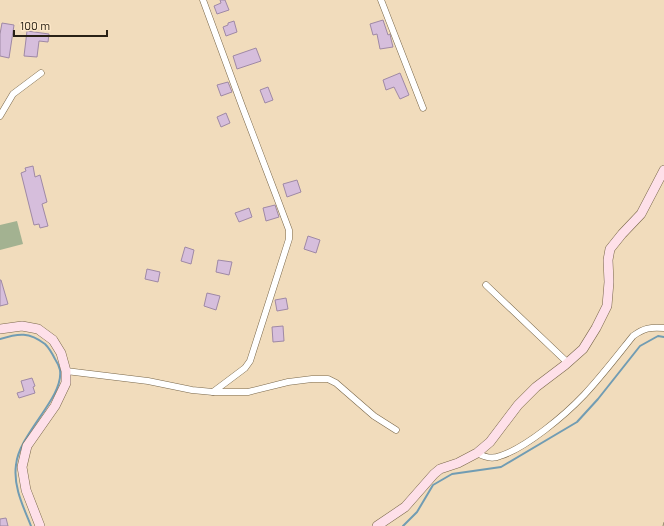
<svg xmlns="http://www.w3.org/2000/svg" width="664" height="526" viewBox="0 0 664 526" font-family="Barlow,sans-serif">
<style>
.green{fill:#a3b291}
.lines{fill:none;stroke-linecap:round;stroke-linejoin:round}
.stream{stroke:#719cb3;stroke-width:2}
.building{fill:#d6bedc;stroke:#9f89a5}
.street-casing{stroke:#79674a;stroke-width:7}
.secondary-casing{stroke:#79674a;stroke-width:10}
.path{stroke:#968770;stroke-width:1;stroke-dasharray:4 2;stroke-linecap:butt}
.street{stroke:#fff;stroke-width:6}
.secondary{stroke:#fee0e9;stroke-width:9}
</style>
<rect width="100%" height="100%" fill="#f1dcbc"/>
<!-- green -->
<path class="green" d="M17 221 23 244 0 250V225Z"/>
<g class="lines">
<!-- stream -->
<g class="stream">
<path d="M0 339C19 333 29 332 45 344 50 349 52 353 55 359 57 362 59 366 60 370 64 398 19 433 16 465 13 486 23 506 31 526"/>
<path d="M403 526 417 512 433 485 452 474 501 467 577 422 598 399 640 346 658 336 664 337"/>
</g>
</g>
<!-- building -->
<g class="building">
<path d="M220 0H225L229 10 217 14 214 6 221 3Z"/>
<path d="M383 20 388 35 390 34 391 39 393 47 380 49 377 34 373 35 370 24Z"/>
<path d="M234 21 237 32 226 36 223 27 228 25V23Z"/>
<path d="M2 23 14 25 9 58 0 56V34Z"/>
<path d="M27 31 49 34 48 42 39 41 37 57 24 56Z"/>
<path d="M256 48 261 61 237 69 233 56Z"/>
<path d="M400 73 409 95 400 99 394 87 386 90 383 80Z"/>
<path d="M228 82 232 92 221 96 217 85Z"/>
<path d="M268 87 273 100 265 103 260 90Z"/>
<path d="M226 113 230 123 221 127 217 117Z"/>
<path d="M33 166 35 177 40 175 47 202 42 204 48 226 40 228 39 224 34 225 21 173 26 171 25 168Z"/>
<path d="M297 180 301 192 287 197 283 184Z"/>
<path d="M275 205 279 217 266 221 263 208Z"/>
<path d="M249 208 252 217 239 222 235 213Z"/>
<path d="M308 236 320 240 316 253 304 249Z"/>
<path d="M185 247 194 250 191 264 181 261Z"/>
<path d="M218 260 232 262 229 275 216 272Z"/>
<path d="M147 269 160 272 158 282 145 279Z"/>
<path d="M0 280H1L8 304 0 306Z"/>
<path d="M207 293 220 296 216 310 204 306Z"/>
<path d="M286 298 288 309 277 311 275 300Z"/>
<path d="M283 326 284 341 273 342 272 327Z"/>
<path d="M32 378 35 386 33 387 35 393 19 398 17 393 24 391 21 381Z"/>
<path d="M6 518 8 526H0V519Z"/>
</g>
<g class="lines">
<defs>
<g id="street">
<path d="M203 0 242 106 277 198 289 230V239L250 361 245 368 213 392"/>
<path d="M381 0 423 108"/>
<path d="M0 116 13 94 41 73"/>
<path d="M486 285 568 363"/>
<path d="M66 371 148 381 192 390 213 392H248L288 382 312 379H328L336 383 374 416 396 430"/>
<path d="M477 453C484 457 493 459 500 456 526 448 565 415 584 395 601 377 617 356 633 336 644 328 650 327 664 328"/>
</g>
<g id="secondary">
<path d="M0 329 22 326 38 329 53 340 61 353 66 371V383L55 406 27 446 22 467 26 490 40 526"/>
<path d="M377 526 405 507 434 474 440 469 458 463 477 453 490 442 518 405 536 387 565 365 583 349 596 328 607 306 609 282 608 260 610 249 622 234 641 214 664 170"/>
</g>
</defs>
<!-- street casing -->
<use href="#street" class="street-casing"/>
<!-- secondary casing -->
<use href="#secondary" class="secondary-casing"/>
<!-- path -->
<path class="path" d="M663 526 664 522"/>
<!-- street -->
<use href="#street" class="street"/>
<!-- secondary -->
<use href="#secondary" class="secondary"/>
</g>
<!-- scale -->
<path d="M14 30v6h93v-6" fill="none" stroke="#292115" stroke-width="2"/>
<text x="20" y="30" font-size="12" fill="#292115" stroke="#fee9c9" stroke-width="3" paint-order="stroke">100 m</text>
</svg>
